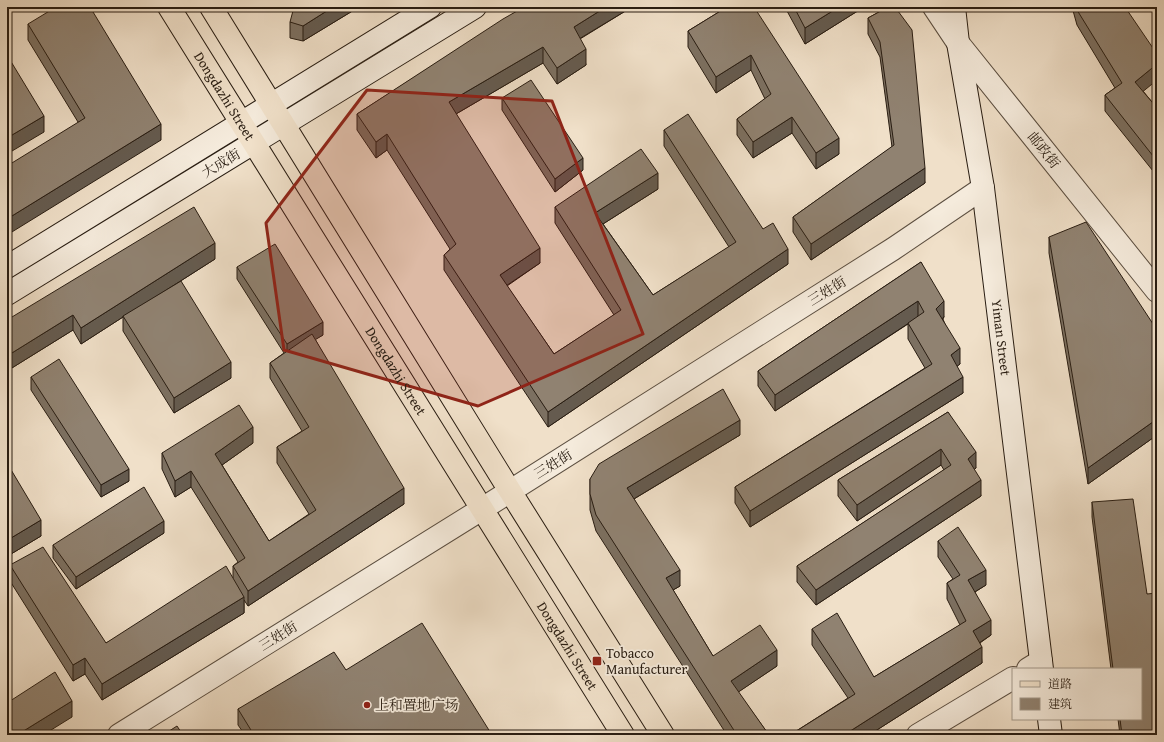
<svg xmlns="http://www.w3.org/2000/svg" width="1164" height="742" viewBox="0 0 1164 742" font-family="'Gentium Book Plus','Noto Serif SC',serif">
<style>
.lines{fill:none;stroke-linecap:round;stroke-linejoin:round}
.tertiary-casing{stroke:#5b4e40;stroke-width:24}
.secondary-casing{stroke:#291d12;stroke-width:24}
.primary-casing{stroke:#291d12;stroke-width:24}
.tertiary{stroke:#f5ebdc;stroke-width:22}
.secondary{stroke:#f5ebdc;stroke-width:22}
.primary{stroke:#f0e0c9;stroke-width:22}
.wall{fill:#7c7061;stroke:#291d12}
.shaded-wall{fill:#655b4f;stroke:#291d12}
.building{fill:#908271;stroke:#291d12}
.marked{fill:#8f2418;fill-opacity:0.2;stroke:#8f2418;stroke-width:3;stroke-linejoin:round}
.poi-dot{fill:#8f2418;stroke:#f5ebdc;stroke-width:1.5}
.labels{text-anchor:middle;stroke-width:3.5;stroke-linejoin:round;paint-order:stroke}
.street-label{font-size:14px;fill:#291d12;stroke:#f5ebdc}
.poi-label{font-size:14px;fill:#291d12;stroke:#f5ebdc;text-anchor:start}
</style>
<rect width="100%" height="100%" fill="#f0e0c9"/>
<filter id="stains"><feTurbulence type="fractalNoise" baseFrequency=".005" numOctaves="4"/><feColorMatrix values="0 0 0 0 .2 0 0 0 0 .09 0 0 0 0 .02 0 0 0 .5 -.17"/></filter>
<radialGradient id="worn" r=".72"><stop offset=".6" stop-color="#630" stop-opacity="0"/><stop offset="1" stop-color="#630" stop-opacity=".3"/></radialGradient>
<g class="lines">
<defs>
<g id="tertiary">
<path d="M934 7 958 43 1157 291"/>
<path d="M1028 669 1041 661"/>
<path d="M119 735 482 509 893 249 983 188"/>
<path d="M918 735 1013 678"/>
</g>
<g id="secondary">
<path id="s1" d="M954 7 958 43 983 188 1042 669"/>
<path d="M7 267 430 7"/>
<path d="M7 294 475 7"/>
<path d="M1049 719 1051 735"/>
</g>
<g id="primary">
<path id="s2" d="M169 7 623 735"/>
<path d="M211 7 510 491 663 735"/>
</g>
</defs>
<!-- tertiary casing -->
<use href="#tertiary" class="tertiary-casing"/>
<!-- secondary casing -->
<use href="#secondary" class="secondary-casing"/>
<!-- primary casing -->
<use href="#primary" class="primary-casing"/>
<!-- tertiary -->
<use href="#tertiary" class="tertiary"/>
<!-- secondary -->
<use href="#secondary" class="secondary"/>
<!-- primary -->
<use href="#primary" class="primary"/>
</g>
<!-- wall -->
<g class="wall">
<path d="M359 7 303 41 290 38V22Z"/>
<path d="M524 7H632L580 39 586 65 557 84 543 63 456 114 540 263 507 286 554 354 614 315 555 223V207L658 189 603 224 653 295 729 247 664 146V130L763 229 788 264 548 427 444 270V255L450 249 387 150 376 158 357 130V114Z"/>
<path d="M727 7 839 154 816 169 792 133 753 158 737 135V119L765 99 751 70 716 93 688 47V31Z"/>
<path d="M787 7H864L805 44 787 11Z"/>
<path d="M888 7 925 183 811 260 793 232V217L892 147 880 57 868 34V18Z"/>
<path d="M1072 7H1125L1143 91 1157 108V176L1105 111V95L1115 88 1077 25Z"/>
<path d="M28 24 161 140 78 122 28 40Z"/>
<path d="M502 98 583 170 555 192 502 110Z"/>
<path d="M1049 237 1157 330V435L1088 484 1049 253Z"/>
<path d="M215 259 157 296 231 378 174 413 123 331V317L81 344 73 330 7 371V320Z"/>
<path d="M921 262 944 317 943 319 960 364 957 366 963 393 750 527 735 503V487L925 368 908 339V324L775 411 758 386V371Z"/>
<path d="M237 267 323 335 315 339 404 504 248 606 244 600V613L102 700 85 674 73 681 10 581V565L106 643 233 578V566L238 562 191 487 175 497 162 469V453L253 443 222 465 269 541 309 514 277 463V447L302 431 270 378V363L284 353 237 279Z"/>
<path d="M31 377 129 481 101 497 31 390Z"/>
<path d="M948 412 976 468 974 469 981 496 816 605 797 582V566L944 470 941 465 857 521 838 496V480Z"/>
<path d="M740 435 634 499 680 586 673 590 713 656 777 666 738 692 769 735H727L596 531 590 510V479Z"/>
<path d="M7 463 41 536 11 554 7 547Z"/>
<path d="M1092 502 1147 594 1157 735H1120L1118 719H1141V669H1111L1092 517Z"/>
<path d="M164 533 76 589 53 558V545Z"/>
<path d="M938 541 986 585 975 592 991 635 980 643 982 663 869 735H790L848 698 812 645V629L874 677 960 625 947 599V583L953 579 938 557Z"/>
<path d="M346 670 492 735H245L238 725V709Z"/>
</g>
<!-- shaded-wall -->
<g class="shaded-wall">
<path d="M333 7H359L303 41V26Z"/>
<path d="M606 7H632L574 42V27Z"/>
<path d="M839 7H864L805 44V28Z"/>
<path d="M8 24V40H7V25Z"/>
<path d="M543 47V63L449 118V102Z"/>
<path d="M586 49V65L557 84V68Z"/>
<path d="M751 55V70L716 93V77Z"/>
<path d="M1157 64V80L1135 98V82Z"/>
<path d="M44 116V132L7 154V138Z"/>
<path d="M792 117V133L753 158V142Z"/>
<path d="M161 124V140L7 235V219Z"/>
<path d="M387 134V150L376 158V142Z"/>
<path d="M839 138V154L816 169V153Z"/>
<path d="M583 158V170L555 192V179Z"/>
<path d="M925 168V183L811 260V244Z"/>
<path d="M658 173V189L595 229V213Z"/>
<path d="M215 243V259L124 317 123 316V317L81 344V328Z"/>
<path d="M540 248V263L500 290V275Z"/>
<path d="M788 249V264L548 427V412Z"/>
<path d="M918 301V317L775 411V395Z"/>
<path d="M944 301V317L936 324V309Z"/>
<path d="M73 315V330L7 371V356Z"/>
<path d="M323 322V335L287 357V344Z"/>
<path d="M960 348V364L951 371V355Z"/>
<path d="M231 362V378L174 413V398Z"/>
<path d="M963 377V393L750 527V511Z"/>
<path d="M1157 419V435L1088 484V468Z"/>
<path d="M740 420V435L627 503V488Z"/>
<path d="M253 427V443L215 470V454Z"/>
<path d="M941 449V465L857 521V505Z"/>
<path d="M976 452V468L968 475V459Z"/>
<path d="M129 469V481L101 497V485Z"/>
<path d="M191 471V487L175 497V481Z"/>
<path d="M981 480V496L816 605V590Z"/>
<path d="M404 488V504L248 606V591Z"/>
<path d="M41 520V536L11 554V538Z"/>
<path d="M164 521V533L76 589V577Z"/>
<path d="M680 570V586L666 594V578Z"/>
<path d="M986 570V585L968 596V580Z"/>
<path d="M244 597V613L102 700V684Z"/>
<path d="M991 620V635L973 647V631Z"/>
<path d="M982 647V663L869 735H844Z"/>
<path d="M777 650V666L731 697V681Z"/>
<path d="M85 658V674L73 681V665Z"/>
<path d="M72 701V717L43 735H17Z"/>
</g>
<!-- building -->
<g class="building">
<path d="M56 7H90L161 124 7 219V166L85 118 28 24Z"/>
<path d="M294 7H333L303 26 290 22Z"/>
<path d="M524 7H606L574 27 586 49 557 68 543 47 449 102 540 248 500 275 554 354 621 310 555 207 641 149 658 173 595 213 653 295 736 242 664 130 688 114 763 229 773 223 788 249 548 412 444 255 456 244 387 134 376 142 357 114 503 19Z"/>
<path d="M727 7H754L839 138 816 153 792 117 753 142 737 119 771 94 751 55 716 77 688 31Z"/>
<path d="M794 7H839L805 28Z"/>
<path d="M888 7H895L912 30 925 168 811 244 793 217 894 145 880 42 868 18Z"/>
<path d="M1076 7H1125L1157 54V64L1135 82 1157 108V161L1105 95 1122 83 1077 10Z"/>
<path d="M7 55 44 116 7 138Z"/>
<path d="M531 80 583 158 555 179 502 98Z"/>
<path d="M194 207 215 243 81 328 73 315 7 356V320Z"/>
<path d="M1086 222 1157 330V419L1088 468 1049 237Z"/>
<path d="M275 244 323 322 287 344 237 267Z"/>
<path d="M921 262 944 301 936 309 960 348 951 355 963 377 750 511 735 487 932 364 908 323 924 312 918 301 775 395 758 371Z"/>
<path d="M181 281 231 362 174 398 123 316Z"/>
<path d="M312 334 404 488 248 591 233 566 245 558 191 471 175 481 162 453 239 405 253 427 215 454 269 541 316 510 277 447 309 427 270 363Z"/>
<path d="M59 359 129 469 101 485 31 377Z"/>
<path d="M723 389 740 420 627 488 680 570 666 578 713 656 760 625 777 650 731 681 769 735H737L596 515 590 494V479L599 464Z"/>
<path d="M948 412 976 452 968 459 981 480 816 590 797 566 951 465 941 449 857 505 838 480Z"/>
<path d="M7 463 41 520 11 538 7 531Z"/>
<path d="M144 487 164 521 76 577 53 545Z"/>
<path d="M1133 499 1147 594 1157 593V735H1122L1120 719H1141V669H1113L1092 502Z"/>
<path d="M958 527 986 570 968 580 991 620 973 631 982 647 844 735H790L855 694 812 629 837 613 874 677 966 621 947 583 960 575 938 541Z"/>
<path d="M43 547 106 643 226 566 244 597 102 684 85 658 73 665 10 565Z"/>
<path d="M422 623 492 735H254L238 709 334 652 346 670Z"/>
<path d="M55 672 72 701 17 735H7V703Z"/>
<path d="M177 726 183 735H163Z"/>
</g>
<!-- marked area -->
<path class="marked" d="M367 90 552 101 643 334 478 406 284 350 266 223Z"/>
<!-- markers -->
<g class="poi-dot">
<rect x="592" y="656" width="10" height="10" rx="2"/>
<circle cx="367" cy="705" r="4"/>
</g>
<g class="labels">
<!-- street labels -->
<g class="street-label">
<text dy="5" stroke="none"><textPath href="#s2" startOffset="105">Dongdazhi Street</textPath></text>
<text transform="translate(1044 150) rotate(51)" y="5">邮政街</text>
<text transform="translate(221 163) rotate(-31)" y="5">大成街</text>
<text transform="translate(827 291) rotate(-32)" y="5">三姓街</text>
<text dy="5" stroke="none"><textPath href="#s1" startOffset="334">Yiman Street</textPath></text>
<text dy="5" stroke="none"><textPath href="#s2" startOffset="429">Dongdazhi Street</textPath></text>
<text transform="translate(553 464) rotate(-32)" y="5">三姓街</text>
<text transform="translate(278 636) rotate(-32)" y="5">三姓街</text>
<text dy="5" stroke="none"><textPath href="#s2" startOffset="753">Dongdazhi Street</textPath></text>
</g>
<!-- poi labels -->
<g class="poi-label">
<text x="606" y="658">Tobacco<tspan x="606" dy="16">Manufacturer</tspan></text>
<text x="375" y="710">上和置地广场</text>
</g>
</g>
<!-- margin -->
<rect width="1164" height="742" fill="none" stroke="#f0e0c9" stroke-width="24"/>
<rect x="8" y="8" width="1148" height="726" fill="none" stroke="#291d12" stroke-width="2"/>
<rect x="12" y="12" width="1140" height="718" fill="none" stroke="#291d12"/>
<!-- legend -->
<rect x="1012" y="668" width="130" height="52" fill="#f5ebdc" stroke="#a3998b"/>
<rect x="1020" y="681" width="20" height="6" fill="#f0e0c9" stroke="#a3998b"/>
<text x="1048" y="688" font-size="12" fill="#291d12">道路</text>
<rect x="1020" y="698" width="20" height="12" fill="#908271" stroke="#a3998b"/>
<text x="1048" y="708" font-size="12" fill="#291d12">建筑</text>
<rect width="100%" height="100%" filter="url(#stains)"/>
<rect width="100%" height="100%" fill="url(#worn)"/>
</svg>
